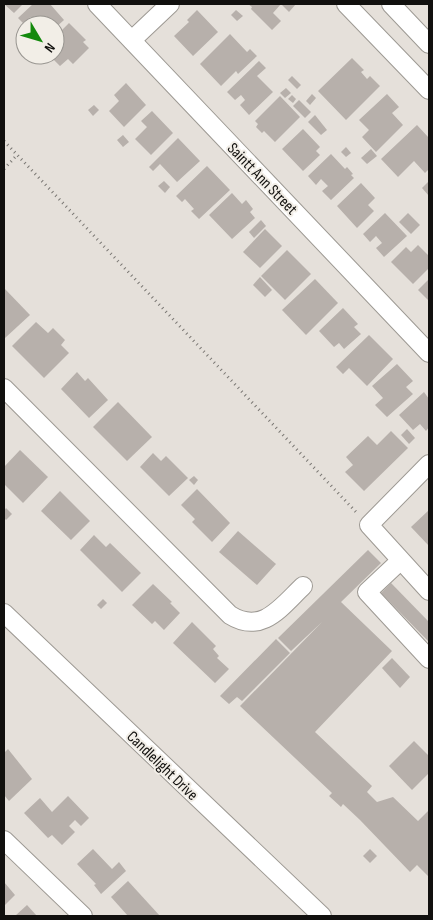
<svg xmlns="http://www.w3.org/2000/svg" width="433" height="920" viewBox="0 0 433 920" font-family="'Sofia Sans Condensed',sans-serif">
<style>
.building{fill:#b7b0ab}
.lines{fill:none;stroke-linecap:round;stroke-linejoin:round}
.minor-casing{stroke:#9d9993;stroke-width:20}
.path{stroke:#7a7773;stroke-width:3;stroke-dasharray:1 4;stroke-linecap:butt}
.minor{stroke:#fff;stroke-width:18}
.labels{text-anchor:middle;stroke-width:4;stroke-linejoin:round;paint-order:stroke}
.street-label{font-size:16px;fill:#11100e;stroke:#f2eee7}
</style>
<rect width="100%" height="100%" fill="#e5e0da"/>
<!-- building -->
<g class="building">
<path d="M4 4H23L14 13Z"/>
<path d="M33 4H50L64 20 55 28V25H25L18 18Z"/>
<path d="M248 4H296L289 12 281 4 273 13 281 21 272 30 251 9 252 7Z"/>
<path d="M197 10 218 32 193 56 174 36 189 22 187 20Z"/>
<path d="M236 10 243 16 237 21 231 15Z"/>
<path d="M69 23 86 40 83 42 89 48 73 64 68 59 60 66 49 55H55V37Z"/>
<path d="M230 34 247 52 250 49 257 56 238 74 236 71 221 86 200 64Z"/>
<path d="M352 58 364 70 361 72 367 79 370 76 380 86 346 120 318 91Z"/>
<path d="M259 61 266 68 257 76 273 92 249 115 240 105 245 100 241 95 235 100 227 92Z"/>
<path d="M292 76 301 85 297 89 288 80Z"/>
<path d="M126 83 146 105 124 127 109 111 119 101 114 95Z"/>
<path d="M286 88 291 93 285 98 280 93Z"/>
<path d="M312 94 316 98 310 105 306 101Z"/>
<path d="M387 94 399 107 392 113 403 125 376 152 362 137 369 130 359 120Z"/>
<path d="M292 95 296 99 293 103 288 99Z"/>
<path d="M280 96 300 117 275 142 264 131 262 133 256 127 258 124 255 121Z"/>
<path d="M299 100 311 112 305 118 293 106Z"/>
<path d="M94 105 99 110 93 116 88 110Z"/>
<path d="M152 111 173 133 151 155 135 139 147 127 141 121Z"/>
<path d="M315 115 327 130 321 135 308 122Z"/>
<path d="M417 125 429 138V169L425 173 414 161 398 177 381 159Z"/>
<path d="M303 129 320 147 316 151 320 155 303 171 282 149Z"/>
<path d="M123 135 129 142 123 147 117 140Z"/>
<path d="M178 138 200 161 177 182 160 164 153 171 149 167Z"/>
<path d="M346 147 351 153 346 157 341 152Z"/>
<path d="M371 149 377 156 367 164 361 158Z"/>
<path d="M331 154 345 169 347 167 353 174 351 175 354 178 331 200 322 191 328 186 321 179 316 185 308 176Z"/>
<path d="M207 166 230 190 199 219 191 211 194 209 185 199 182 202 176 196Z"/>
<path d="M164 181 170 187 165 193 158 186Z"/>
<path d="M429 181V196L422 188Z"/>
<path d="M361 183 375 198 368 205 374 211 357 228 337 206Z"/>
<path d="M232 193 242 204 246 200 253 209 250 212 255 218 232 239 209 215Z"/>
<path d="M385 213 407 236 384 257 376 248 382 243 376 236 370 242 363 234Z"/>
<path d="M408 213 420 225 411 234 399 222Z"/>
<path d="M261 220 266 226 254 238 249 232Z"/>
<path d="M265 229 282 246 260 268 243 252Z"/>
<path d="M418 245 429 256V268L413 284 391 262 406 247 411 252Z"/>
<path d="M287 250 311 274 285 300 261 276Z"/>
<path d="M260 277 272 290 265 297 253 285Z"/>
<path d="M315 279 338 303 306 335 282 310Z"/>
<path d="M429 279V301L418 290Z"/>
<path d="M4 288 30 315 5 338 4 336Z"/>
<path d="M343 308 358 324 354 327 361 334 344 349 339 343 334 347 319 331Z"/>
<path d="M36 322 48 333 53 328 65 340 61 345 69 353 44 378 12 346Z"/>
<path d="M369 335 393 359 367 386 349 368 343 374 336 367Z"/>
<path d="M397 364 413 381 406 387 413 394 387 417 375 405 383 398 372 386Z"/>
<path d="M77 372 85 381 88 378 108 400 89 418 61 389Z"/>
<path d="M424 392 429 399V427L426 431 420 424 413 430 399 415Z"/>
<path d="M118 402 152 437 127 461 93 427Z"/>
<path d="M407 429 415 438 409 444 401 435Z"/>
<path d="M391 431 408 448 364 491 345 472 353 465 346 457 368 436 377 445Z"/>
<path d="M20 450 48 477 23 503 4 484V467Z"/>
<path d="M153 453 161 461 166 456 188 478 169 496 140 467Z"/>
<path d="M194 476 198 480 194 485 189 480Z"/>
<path d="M197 489 230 523 212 542 192 522 195 519 181 505Z"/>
<path d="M60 491 90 521 71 540 41 511Z"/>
<path d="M6 508 12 514 6 520 4 518V511Z"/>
<path d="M429 510V546L411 527Z"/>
<path d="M238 531 276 564 257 585 219 552Z"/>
<path d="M94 535 106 547 110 543 141 573 122 592 80 550Z"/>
<path d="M368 550 381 563 341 602 392 651 315 732 372 786 367 792 377 802 393 797 418 821 429 810V877L417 865 410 872 360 820 343 804 341 807 329 796 332 793 240 706 322 622 291 651 278 638Z"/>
<path d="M391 583 429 622V642L381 593Z"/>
<path d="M153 584 172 602 170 603 180 613 164 630 155 621 152 624 132 605Z"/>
<path d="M103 599 107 603 101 609 97 605Z"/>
<path d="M192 622 216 646 213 649 219 656 217 658 229 669 215 683 173 643Z"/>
<path d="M276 639 290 653 242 701 237 697 229 704 220 696Z"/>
<path d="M392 658 410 677 400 688 382 668Z"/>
<path d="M414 741 429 756V773L412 790 389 766Z"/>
<path d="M8 749 32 779 9 801 4 795V753Z"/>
<path d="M68 796 89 818 81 826 75 820 69 826 75 832 62 845 52 835 48 838 24 813 40 798 52 812Z"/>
<path d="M93 849 112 869 119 862 126 871 101 894 94 885 96 884 77 864Z"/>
<path d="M370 849 377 856 370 863 363 856Z"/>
<path d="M128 881 160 916H128L111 897Z"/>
<path d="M4 882 15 895 4 906Z"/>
<path d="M27 905 37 916H15Z"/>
</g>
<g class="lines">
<defs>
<g id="minor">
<path d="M97 4 429 353"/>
<path d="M346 4 429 90"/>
<path d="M391 4 429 44"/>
<path d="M132 40 170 4"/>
<path d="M4 388 230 615C262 635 281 607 303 586"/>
<path d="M429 464 369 525 429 591"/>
<path d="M400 561 367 592 429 659"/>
<path d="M4 613 322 916"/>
<path d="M4 840 83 916"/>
</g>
</defs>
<!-- minor casing -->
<use href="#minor" class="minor-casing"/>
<!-- path -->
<g class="path">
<path d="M4 141 358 514"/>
<path d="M4 169 17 155"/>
</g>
<!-- minor -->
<use href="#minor" class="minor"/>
</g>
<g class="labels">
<!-- street labels -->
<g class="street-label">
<text transform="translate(263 178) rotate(46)" y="6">Saintt Ann Street</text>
<text transform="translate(163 765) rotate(44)" y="6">Candlelight Drive</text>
</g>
</g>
<!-- border -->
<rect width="433" height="920" fill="none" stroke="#11100e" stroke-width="10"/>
<!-- north arrow -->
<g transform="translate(40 40) rotate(128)"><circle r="24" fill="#f2eee7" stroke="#989590"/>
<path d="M0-4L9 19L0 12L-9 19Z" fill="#13890c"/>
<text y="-8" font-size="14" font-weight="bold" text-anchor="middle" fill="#11100e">N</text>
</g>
</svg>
